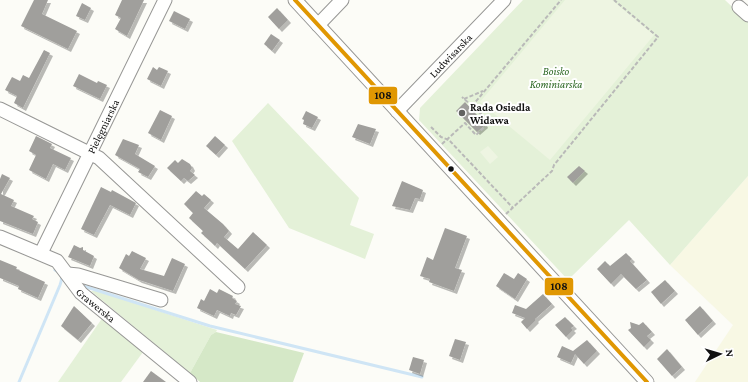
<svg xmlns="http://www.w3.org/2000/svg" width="748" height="382" viewBox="0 0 748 382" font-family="'Crimson Pro',serif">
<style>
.farmland{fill:#f8f8e4}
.green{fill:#e4f1d8}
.forest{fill:#d5e8c7}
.pitch{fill:#eef5e2}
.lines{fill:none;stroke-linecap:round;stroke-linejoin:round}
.stream{stroke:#cfe5f5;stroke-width:3}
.building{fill:#a09f9c;filter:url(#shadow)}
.minor-casing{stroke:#979795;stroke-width:15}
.path{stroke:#b9b9b8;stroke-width:2;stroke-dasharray:4 2;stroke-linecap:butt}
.minor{stroke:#fffffe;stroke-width:13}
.bus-1-casing{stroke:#fff;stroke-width:7}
.bus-1{stroke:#e09702;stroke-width:4}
.poi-dot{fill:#636362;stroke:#fff;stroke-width:1.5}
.bus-dot{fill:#111;stroke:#fff;stroke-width:1.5}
.labels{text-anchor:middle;stroke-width:4;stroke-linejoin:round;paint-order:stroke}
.street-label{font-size:11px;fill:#111;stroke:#fff}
.park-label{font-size:11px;font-style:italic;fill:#2c6723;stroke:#fff}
.poi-label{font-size:11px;font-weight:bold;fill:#111;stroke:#fff;text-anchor:start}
.line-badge{stroke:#fff;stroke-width:1.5}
.pale-badge-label{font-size:11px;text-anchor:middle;font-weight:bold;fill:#111}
</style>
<defs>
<filter id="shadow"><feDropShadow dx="3" dy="3" stdDeviation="0" flood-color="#0004"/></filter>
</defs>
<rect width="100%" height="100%" fill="#fcfcf7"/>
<!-- farmland -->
<path class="farmland" d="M748 176V382H695L733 325 670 265Z"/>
<!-- green -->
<g class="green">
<path d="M523 0H725L748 22V176L670 265 629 220 568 280 419 120 420 108Z"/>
<path d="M268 103 359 198 350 225 374 234 365 259 289 228 232 141Z"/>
<path d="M91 291H97L217 330 216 332 211 335 190 373Z"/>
<path d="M103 317 143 352 121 382H58Z"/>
</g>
<!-- forest -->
<path class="forest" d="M216 332 304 353 293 382H200L190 373 211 335Z"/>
<!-- pitch -->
<g class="pitch">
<path d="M565 0H612L654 35 550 160 480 102Z"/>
<path d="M488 146 498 157 490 164 480 152Z"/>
</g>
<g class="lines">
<!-- stream -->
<g class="stream">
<path d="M80 285 210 326 422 377"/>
<path d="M19 382 60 285C63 277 62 274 55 270"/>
</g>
</g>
<!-- building -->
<g class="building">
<path d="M34 0H48L42 14 77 31 68 49 21 26Z"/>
<path d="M122 0H144L127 36 115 29 121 18 115 15Z"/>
<path d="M82 3 91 8 85 20 76 16Z"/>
<path d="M277 8 288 20 279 29 268 17Z"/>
<path d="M174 11 190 19 185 29 169 21Z"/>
<path d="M271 34 280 40 272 51 264 44Z"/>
<path d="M44 50 50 53 23 108 14 103 17 96 5 90 12 77 20 81 23 75 29 78Z"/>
<path d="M153 67 157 70 159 67 168 71 161 86 147 79Z"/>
<path d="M79 74 97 83 98 81 107 85 100 99 73 86Z"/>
<path d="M465 102 484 123 485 125 477 132 456 111Z"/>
<path d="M160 110 172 116 161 140 148 133Z"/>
<path d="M306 111 318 117 312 128 303 124 304 120 302 119Z"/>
<path d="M358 124 376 129 370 144 352 137Z"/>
<path d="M36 136 52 144 50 148 71 158 65 170 53 164 46 179 29 170 36 155 29 151Z"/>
<path d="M215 136 225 145 216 155 206 146Z"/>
<path d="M123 139 139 145 135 154 155 166 148 177 138 172 140 169 115 155Z"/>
<path d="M182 159 190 164 192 168 190 171 195 175 188 181 184 178 181 181 167 168 175 160 178 163Z"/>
<path d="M579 166 585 171 573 183 567 177Z"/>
<path d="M2 174 10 178 1 194 14 200 11 206 34 216 32 219 38 222 33 234 0 221V179Z"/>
<path d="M402 181 423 190 420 199 415 198 410 210 392 206Z"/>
<path d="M101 187 111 192 112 190 136 203 130 215 110 205 94 235 81 229Z"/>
<path d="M196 191 202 196 204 194 211 200 204 208 223 224 229 231 224 237 238 249 253 232 267 245 245 269 217 243 215 246 211 242 201 233 203 231 189 218 193 213 184 204Z"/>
<path d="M445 228 467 236 455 268 462 270 454 291 429 282 430 279 420 276 427 257 433 260Z"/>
<path d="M74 245 80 248 83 247V250L94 256 90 266 68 257Z"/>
<path d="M132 251 146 258 140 269 164 276 172 258 185 264 173 291 139 280 119 268 126 254 129 256Z"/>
<path d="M626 253 632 259 630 261 647 280 636 289 621 274 611 284 597 269 605 261 610 266Z"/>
<path d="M0 260 17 267 16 269 45 282 38 298 18 289 19 286 0 278Z"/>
<path d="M504 273 514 279 518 273 527 279 515 299 496 286Z"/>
<path d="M665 280 675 291 661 304 651 292Z"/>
<path d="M210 289 217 293 219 289 233 296 232 298 237 301 235 304 241 306 236 315 231 313 230 316 217 310 214 316 197 308 201 299 204 301Z"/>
<path d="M543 294 552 304 535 319 536 320 527 329 521 322 525 318 512 313 515 305 526 309Z"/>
<path d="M74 306 92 323 78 340 61 326Z"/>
<path d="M700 306 713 321 698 335 685 320Z"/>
<path d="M565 317 574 326 571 328 573 330 566 337 555 325Z"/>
<path d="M630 322 639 325 643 322 652 332 647 336 651 340 644 347 628 330 631 328Z"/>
<path d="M455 339 466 342 460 360 449 356Z"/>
<path d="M587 340 597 351 584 364 575 354 571 363 557 357 562 346 573 351Z"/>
<path d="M667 349 682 367 672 376 657 359Z"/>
<path d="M413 357 424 360 420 374 409 370Z"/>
<path d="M151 371 166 382H143Z"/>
</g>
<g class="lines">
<defs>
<g id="minor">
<path d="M295 0 647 382"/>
<path d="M739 7 748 15"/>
<path d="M318 25 342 0"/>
<path d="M0 109 99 158 238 287"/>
<path id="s1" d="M397 111 504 0"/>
<path id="s2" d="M0 237 57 261 81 293 190 382"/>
<path id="s3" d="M41 253 165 0"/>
<path d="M68 274 78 275 161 300"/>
</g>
</defs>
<!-- minor casing -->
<use href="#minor" class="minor-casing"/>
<!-- path -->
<g class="path">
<path d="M464 99 483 91"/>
<path d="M472 106 561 0"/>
<path d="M431 127 441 137 449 140 513 208"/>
<path d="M442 144 465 123 476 135 490 122 462 97"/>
<path d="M506 214 552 171 554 165 658 37 614 0"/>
</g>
<!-- minor -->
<use href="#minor" class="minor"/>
<defs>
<path id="bus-1" d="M295 0 647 382"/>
</defs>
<!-- bus-1 casing -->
<use href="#bus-1" class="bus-1-casing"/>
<!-- bus-1 -->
<use href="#bus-1" class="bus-1"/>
</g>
<!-- markers -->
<circle class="poi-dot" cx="462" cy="113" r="4"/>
<circle class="bus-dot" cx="451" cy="169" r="3.5"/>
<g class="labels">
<!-- street labels -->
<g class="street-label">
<text dy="4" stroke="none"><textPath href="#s1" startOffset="77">Ludwisarska</textPath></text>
<text dy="4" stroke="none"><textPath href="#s3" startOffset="141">Pielęgniarska</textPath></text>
<text dy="4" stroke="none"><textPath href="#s2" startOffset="121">Grawerska</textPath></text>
</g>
<!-- park labels -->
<g class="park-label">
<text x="556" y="75">Boisko<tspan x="556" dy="13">Kominiarska</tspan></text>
</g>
<!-- poi labels -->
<g class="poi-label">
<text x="470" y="111">Rada Osiedla<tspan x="470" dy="13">Widawa</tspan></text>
</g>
</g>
<g class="line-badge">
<rect x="368" y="86" width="30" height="19" rx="4" fill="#e09702"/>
<rect x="544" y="277" width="30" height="19" rx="4" fill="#e09702"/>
</g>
<g class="pale-badge-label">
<text x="383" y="99">108</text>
<text x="559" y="290">108</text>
</g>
<!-- north arrow -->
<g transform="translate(720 354) rotate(85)" stroke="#ffffff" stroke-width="3" paint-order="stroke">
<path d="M0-3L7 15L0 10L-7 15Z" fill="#111111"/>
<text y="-6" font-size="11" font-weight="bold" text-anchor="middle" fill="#111111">N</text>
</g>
</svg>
